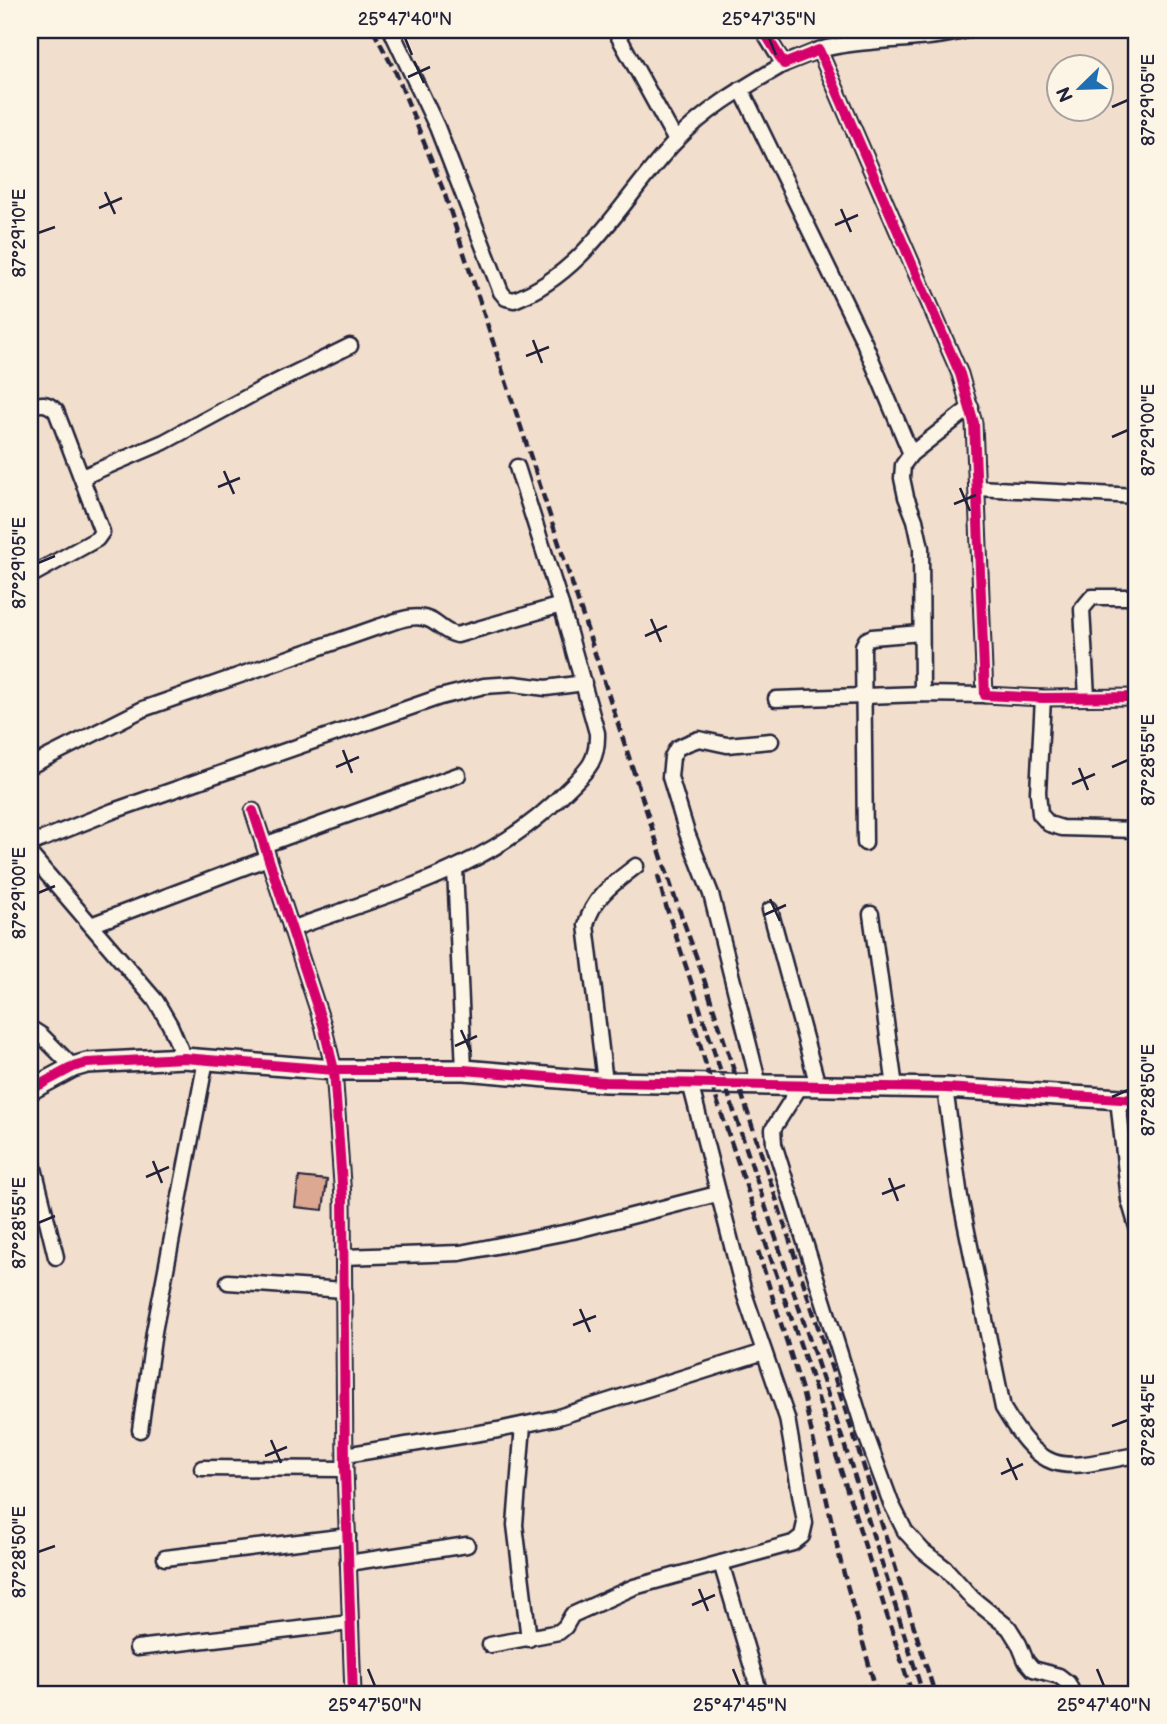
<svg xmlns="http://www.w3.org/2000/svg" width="1167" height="1724" viewBox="0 0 1167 1724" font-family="'Balsamiq Sans',sans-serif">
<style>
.building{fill:#dca891;stroke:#22223b;stroke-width:2}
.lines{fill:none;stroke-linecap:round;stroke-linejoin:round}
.street-casing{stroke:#22223b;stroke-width:19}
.secondary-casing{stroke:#22223b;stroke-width:24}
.street{stroke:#fcf5e5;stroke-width:14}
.secondary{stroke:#fcf5e5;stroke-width:19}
.rail{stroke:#22223b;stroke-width:4.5;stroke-dasharray:10 5;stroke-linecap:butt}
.cycleway-casing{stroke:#fcf5e5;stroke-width:15}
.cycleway{stroke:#d6006c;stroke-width:10}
.ticks{fill:none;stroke:#22223b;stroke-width:2.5}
.neatline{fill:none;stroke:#22223b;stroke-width:2.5}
.ticks-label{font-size:18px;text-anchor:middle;fill:#22223b}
</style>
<rect width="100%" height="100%" fill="#f2decc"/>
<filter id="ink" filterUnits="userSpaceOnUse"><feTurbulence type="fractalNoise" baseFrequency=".0143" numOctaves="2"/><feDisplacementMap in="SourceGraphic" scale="14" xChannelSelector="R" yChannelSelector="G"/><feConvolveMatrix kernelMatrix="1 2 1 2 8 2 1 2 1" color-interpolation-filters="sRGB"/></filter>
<g filter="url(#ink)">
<!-- building -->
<path class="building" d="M299 1177 327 1180 323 1210 295 1207Z"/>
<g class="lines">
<defs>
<g id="street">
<path d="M391 30 437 127 501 292 506 298 514 300C588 272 624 195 676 141 707 108 745 87 784 64"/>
<path d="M615 30 676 141"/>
<path d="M763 30 784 64 819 50 960 374 974 423 985 695 1043 698 1137 697"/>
<path d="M819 50C868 37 919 43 967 30"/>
<path d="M741 89 864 342 911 454"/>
<path d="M30 406C41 403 47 402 56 411L102 532 97 539 30 576"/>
<path d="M82 477 164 442 262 389 350 346"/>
<path d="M977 488 1137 496"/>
<path d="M922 694 921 548 915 520 906 497 902 478 903 465 911 454 971 407"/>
<path d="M1087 697 1082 609 1092 597H1137"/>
<path d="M1043 698 1038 792 1040 814 1049 824 1062 828 1137 830"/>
<path d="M776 699 922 694 985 695"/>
<path d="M30 766 143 709 375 628C392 623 415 611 432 621 442 627 446 633 457 635L561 605"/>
<path d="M253 811 323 1025 334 1070 343 1198 345 1469 353 1694"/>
<path d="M865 843 863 646 866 640 872 637 921 633"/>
<path d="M30 844 113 811 440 697 484 686 514 684 546 688 584 683"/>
<path d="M264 845 458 775"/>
<path d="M30 854 156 1001 170 1025 184 1058"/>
<path d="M455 868 464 1070"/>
<path d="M770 910 818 1086"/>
<path d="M871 914 895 1087"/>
<path d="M91 925 268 858"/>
<path d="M291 929C387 894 494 868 566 791 586 771 598 763 597 733L561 605 517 467"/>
<path d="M30 1028 41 1035 73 1067"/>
<path d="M605 1082 586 925C593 897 614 883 636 866"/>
<path d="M759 1085 711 894 687 833 670 777 672 757 677 748 688 743 699 739 727 745 771 741"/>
<path d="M801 1085 773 1129 774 1144 863 1427 891 1503 905 1531 923 1551 945 1568 973 1599 1009 1628 1019 1644 1026 1661 1033 1669 1059 1676 1068 1683 1073 1694"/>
<path d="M945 1088 960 1197 1003 1408C1046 1480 1063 1468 1137 1455"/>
<path d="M1118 1099 1129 1200 1137 1227"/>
<path d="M30 1152 56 1257"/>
<path d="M343 1257 460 1253 573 1231 717 1194"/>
<path d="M228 1282 344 1290"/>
<path d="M523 1425 515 1525 529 1639"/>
<path d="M140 1430 154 1332 206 1060"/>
<path d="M345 1455 498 1430 555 1418 764 1352"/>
<path d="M202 1468 345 1469"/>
<path d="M165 1558 348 1536"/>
<path d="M348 1563 467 1545"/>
<path d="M721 1563 760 1694"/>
<path d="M490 1645 559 1632 565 1627 572 1615 634 1587 793 1543 802 1536 805 1523 787 1418 745 1296 690 1083"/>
<path d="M137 1648 350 1623"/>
</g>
<path id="secondary" d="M30 1090 73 1067 87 1063 184 1058 334 1070H464L605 1082 945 1088 1137 1100"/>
</defs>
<!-- street casing -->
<use href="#street" class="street-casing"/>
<!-- secondary casing -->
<use href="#secondary" class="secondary-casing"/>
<!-- street -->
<use href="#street" class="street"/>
<!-- secondary -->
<use href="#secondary" class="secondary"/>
<!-- rail -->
<g class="rail">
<path d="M373 30 396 73 444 192 675 898 700 967 863 1464 935 1694"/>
<path d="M658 875 664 900 852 1468 923 1694"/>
<path d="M691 1012 711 1083 810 1373 912 1694"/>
<path d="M758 1251 802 1390 841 1563 877 1694"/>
</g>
<defs>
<g id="cycleway">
<path d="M763 30 784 64 819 50 960 374 974 423 985 695 1043 698 1137 697"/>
<path d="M253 811 323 1025 334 1070 343 1198 345 1469 353 1694"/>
<path d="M30 1090 73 1067 87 1063 184 1058 334 1070H464L605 1082 945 1088 1137 1100"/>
</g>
</defs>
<!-- cycleway casing -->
<use href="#cycleway" class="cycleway-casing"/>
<!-- cycleway -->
<use href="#cycleway" class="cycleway"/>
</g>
</g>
<!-- ticks -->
<path class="ticks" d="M405 38 412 55M769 38 776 55M414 61 424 83M408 77 430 67M1112 107 1128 100M105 192 115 214M99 208 122 198M841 209 851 232M835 225 858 215M38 233 55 227M533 340 542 363M526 356 549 347M1112 437 1128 430M224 471 234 494M218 487 240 478M960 488 970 511M954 504 976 495M38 563 55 556M651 619 661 642M645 636 667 626M343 750 352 773M336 767 359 757M1112 767 1128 760M1079 768 1088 790M1072 784 1095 774M38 893 55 886M770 899 780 921M764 915 786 905M461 1030 471 1052M455 1046 477 1036M1112 1097 1128 1090M153 1161 162 1183M146 1177 169 1167M889 1178 898 1201M882 1194 905 1185M38 1223 55 1216M580 1309 590 1332M573 1325 596 1316M1112 1426 1128 1420M271 1440 281 1463M265 1456 287 1447M1007 1458 1017 1480M1001 1474 1023 1464M38 1552 55 1546M699 1589 708 1611M692 1605 715 1595M368 1669 375 1686M733 1669 740 1686M1097 1669 1104 1686"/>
<!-- margin -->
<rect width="1167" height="1724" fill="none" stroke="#fcf5e5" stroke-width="77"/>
<!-- north arrow -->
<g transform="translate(1080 88) rotate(247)"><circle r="33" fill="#fcf5e5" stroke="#a5a1a1" stroke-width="2"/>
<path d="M0-5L12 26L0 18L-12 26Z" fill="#1f6fb2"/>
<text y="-10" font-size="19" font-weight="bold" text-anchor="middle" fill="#22223b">N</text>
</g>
<rect x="38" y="38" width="1090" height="1648" class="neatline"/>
<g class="ticks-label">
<text x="405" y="25">25°47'40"N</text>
<text x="769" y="25">25°47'35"N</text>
<text transform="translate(1148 100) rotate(-90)" y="6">87°29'05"E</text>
<text transform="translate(19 233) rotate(-90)" y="6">87°29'10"E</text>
<text transform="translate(1148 430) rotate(-90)" y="6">87°29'00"E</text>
<text transform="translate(19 563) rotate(-90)" y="6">87°29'05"E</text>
<text transform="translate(1148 760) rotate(-90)" y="6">87°28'55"E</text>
<text transform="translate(19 893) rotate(-90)" y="6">87°29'00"E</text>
<text transform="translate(1148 1090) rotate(-90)" y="6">87°28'50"E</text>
<text transform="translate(19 1223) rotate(-90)" y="6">87°28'55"E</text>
<text transform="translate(1148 1420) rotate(-90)" y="6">87°28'45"E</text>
<text transform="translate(19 1552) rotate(-90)" y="6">87°28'50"E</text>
<text x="375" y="1711">25°47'50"N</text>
<text x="740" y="1711">25°47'45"N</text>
<text x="1104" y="1711">25°47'40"N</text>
</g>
</svg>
